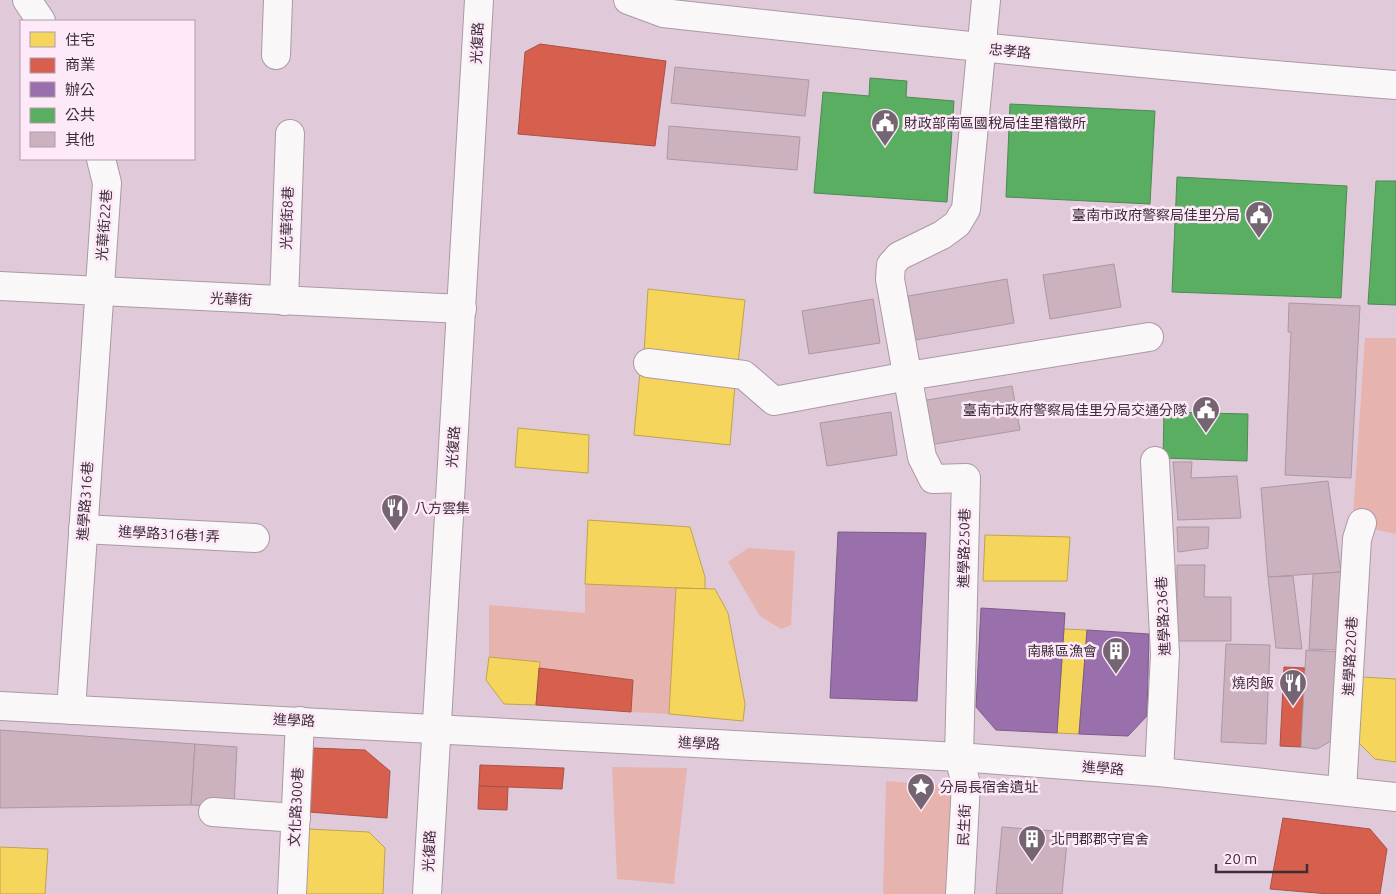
<svg xmlns="http://www.w3.org/2000/svg" width="1396" height="894" viewBox="0 0 1396 894" font-family="Ubuntu,'Noto Sans TC',sans-serif">
<style>
.green{fill:#e7b3af}
.homes{fill:#f6d55c;stroke:#bea351}
.shops{fill:#d6604d;stroke:#a85147}
.offices{fill:#9970ab;stroke:#7d5c88}
.public{fill:#5aae61;stroke:#518755}
.building{fill:#ccb1bf;stroke:#ab98a3}
.lines{fill:none;stroke-linecap:round;stroke-linejoin:round}
.minor-casing{stroke:#aa99a5;stroke-width:30}
.minor{stroke:#faf7f9;stroke-width:28}
.labels{text-anchor:middle;stroke-width:5;stroke-linejoin:round;paint-order:stroke}
.street-label{font-size:14px;fill:#3c2d38;stroke:#fde9f8}
.poi-label{font-size:14px;fill:#3c2d38;stroke:#fde9f8;text-anchor:start}
</style>
<rect width="100%" height="100%" fill="#e0cada"/>
<!-- green -->
<g class="green">
<path d="M1365 338H1396V534L1369 528 1353 516Z"/>
<path d="M748 548 795 551 791 625 781 629 760 616 728 562Z"/>
<path d="M585 584 676 588 669 714 631 712 633 680 539 668V662L489 657V605L585 613Z"/>
<path d="M612 767 687 768 674 884 617 879Z"/>
<path d="M886 781 953 786 949 894H883Z"/>
</g>
<!-- homes -->
<g class="homes">
<path d="M648 289 745 300 738 364 644 354Z"/>
<path d="M640 372 735 385 730 445 634 435Z"/>
<path d="M518 428 589 435 588 473 515 467Z"/>
<path d="M588 520 690 527 705 577V589L585 584Z"/>
<path d="M985 535 1070 537 1067 581H983Z"/>
<path d="M676 588 715 589 728 613 745 704 743 721 669 714Z"/>
<path d="M1064 629 1087 630 1079 734 1057 733Z"/>
<path d="M489 657 540 662 536 705 504 704 486 680Z"/>
<path d="M1362 677 1396 679V762L1375 759 1359 743Z"/>
<path d="M308 829 369 832 385 848 383 894H304Z"/>
<path d="M0 847 48 849 45 894H0Z"/>
</g>
<!-- shops -->
<g class="shops">
<path d="M540 44 666 61 655 146 518 134 525 52Z"/>
<path d="M1284 667 1305 668 1301 747 1280 746Z"/>
<path d="M539 668 633 680 631 712 536 705Z"/>
<path d="M312 748 365 750 390 771 387 818 309 812Z"/>
<path d="M480 765 564 768 562 789 479 786Z"/>
<path d="M479 786 508 787 507 810 478 809Z"/>
<path d="M1283 818 1370 829 1387 849 1380 894H1329L1270 889Z"/>
</g>
<!-- offices -->
<g class="offices">
<path d="M838 532 926 533 917 701 830 698Z"/>
<path d="M981 608 1065 613 1057 733 996 730 976 707Z"/>
<path d="M1087 630 1149 634 1147 716 1128 736 1079 734Z"/>
</g>
<!-- public -->
<g class="public">
<path d="M870 78 907 81 906 97 954 101 947 202 814 193 823 92 869 96Z"/>
<path d="M1010 104 1155 111 1150 204 1006 197Z"/>
<path d="M1177 177 1347 186 1341 298 1172 292Z"/>
<path d="M1376 181H1396V305L1368 304Z"/>
<path d="M1164 412 1248 414 1247 461 1163 458Z"/>
</g>
<!-- building -->
<g class="building">
<path d="M675 67 809 80 805 116 671 103Z"/>
<path d="M669 126 800 137 797 170 667 159Z"/>
<path d="M1114 264 1121 307 1050 319 1043 275Z"/>
<path d="M1007 279 1014 323 915 340 908 296Z"/>
<path d="M873 299 880 343 809 354 802 311Z"/>
<path d="M1289 303 1360 306 1351 478 1285 475 1291 332H1288Z"/>
<path d="M1012 386 1020 430 929 445 921 401Z"/>
<path d="M891 412 897 455 827 466 820 423Z"/>
<path d="M1173 462H1192L1191 478 1237 476 1241 518 1178 520Z"/>
<path d="M1328 481 1341 572 1268 577 1261 488Z"/>
<path d="M1177 527H1209L1208 548 1178 552Z"/>
<path d="M1177 565H1205L1204 597H1231V641H1177Z"/>
<path d="M1341 572 1338 650 1309 649 1313 574Z"/>
<path d="M1293 576 1302 649 1276 648 1268 577Z"/>
<path d="M1226 644 1270 645 1266 744 1221 742Z"/>
<path d="M1306 650 1338 652 1331 741 1317 749 1301 747Z"/>
<path d="M0 730 195 744 191 805 0 808Z"/>
<path d="M195 744 237 747 234 807 191 805Z"/>
<path d="M1002 827 1068 832 1062 894H996Z"/>
</g>
<g class="lines">
<defs>
<g id="minor">
<path d="M27 0 41 21"/>
<path d="M628 0 663 13C907 40 1151 66 1396 85"/>
<path d="M276 55 278 0"/>
<path d="M0 286 462 309"/>
<path d="M284 301 290 134"/>
<path d="M648 363 744 375 774 401 908 376 1149 337"/>
<path d="M1155 461 1165 654 1159 772"/>
<path d="M83 529 255 538"/>
<path d="M0 706 959 757 1159 772 1396 797"/>
<path d="M71 710 107 183 101 159"/>
<path d="M1342 790 1357 539 1362 523"/>
<path d="M213 812 296 818"/>
<path d="M292 894 300 721"/>
<path d="M427 894 479 0"/>
<path d="M960 894 966 784 959 757 966 478 933 479 922 457 890 279 891 265 899 256 942 235 957 224 966 209 986 0"/>
</g>
</defs>
<!-- minor casing -->
<use href="#minor" class="minor-casing"/>
<!-- minor -->
<use href="#minor" class="minor"/>
</g>
<!-- icons -->
<defs>
<symbol id="civic-pin" viewBox="-11 -11 22 30"><path d="M0 17L-7.5 6A9.5 9.5 0 1 1 7.5 6Z" fill="#756471" stroke="#fde9f8"/><path d="M-.6-6.5H3V-4.5H.6V-3L4-1V1h2V6H-6V1h2V-1L-.6-3ZM-1.2 2.5V6h2.4V2.5Z" fill="#fff"/></symbol>
<symbol id="restaurant-pin" viewBox="-11 -11 22 30"><path d="M0 17L-7.5 6A9.5 9.5 0 1 1 7.5 6Z" fill="#756471" stroke="#fde9f8"/><path d="M-5-6h1v4h1v-4h1v4h1v-4h1v5L-1.5 .5V6h-2V.5L-5-1ZM5-6V6H3V1.5H1.5Q1.5-4 5-6Z" fill="#fff"/></symbol>
<symbol id="building-pin" viewBox="-11 -11 22 30"><path d="M0 17L-7.5 6A9.5 9.5 0 1 1 7.5 6Z" fill="#756471" stroke="#fde9f8"/><path d="M-4-6H4V6H1V3H-1V6H-4ZM-2.5-4.3h1.7v1.8h-1.7ZM.8-4.3h1.7v1.8H.8ZM-2.5-1h1.7V.8h-1.7ZM.8-1h1.7V.8H.8Z" fill="#fff"/></symbol>
<symbol id="sight-pin" viewBox="-11 -11 22 30"><path d="M0 17L-7.5 6A9.5 9.5 0 1 1 7.5 6Z" fill="#756471" stroke="#fde9f8"/><path d="M0-6L1.8-2.2L6-1.7L2.9 1.2L3.7 5.4L0 3.3L-3.7 5.4L-2.9 1.2L-6-1.7L-1.8-2.2Z" fill="#fff"/></symbol>
</defs>
<g fill-rule="evenodd">
<use href="#civic-pin" x="869" y="107" width="32" height="43"/>
<use href="#civic-pin" x="1243" y="199" width="32" height="43"/>
<use href="#civic-pin" x="1190" y="394" width="32" height="43"/>
<use href="#restaurant-pin" x="379" y="492" width="32" height="43"/>
<use href="#building-pin" x="1100" y="635" width="32" height="43"/>
<use href="#restaurant-pin" x="1277" y="667" width="32" height="43"/>
<use href="#sight-pin" x="905" y="771" width="32" height="43"/>
<use href="#building-pin" x="1016" y="823" width="32" height="43"/>
</g>
<g class="labels">
<!-- street labels -->
<g class="street-label">
<text transform="translate(477 43) rotate(-87)" y="5">光復路</text>
<text transform="translate(1010 51) rotate(6)" y="5">忠孝路</text>
<text transform="translate(287 218) rotate(-88)" y="5">光華街8巷</text>
<text transform="translate(104 225) rotate(-86)" y="5">光華街22巷</text>
<text transform="translate(231 299) rotate(3)" y="5">光華街</text>
<text transform="translate(453 447) rotate(-86)" y="5">光復路</text>
<text transform="translate(85 501) rotate(-86)" y="5">進學路316巷</text>
<text transform="translate(169 534) rotate(3)" y="5">進學路316巷1弄</text>
<text transform="translate(964 548) rotate(-89)" y="5">進學路250巷</text>
<text transform="translate(1163 616) rotate(-93)" y="5">進學路236巷</text>
<text transform="translate(1350 656) rotate(-87)" y="5">進學路220巷</text>
<text transform="translate(294 720) rotate(3)" y="5">進學路</text>
<text transform="translate(699 743) rotate(3)" y="5">進學路</text>
<text transform="translate(1103 768) rotate(4)" y="5">進學路</text>
<text transform="translate(296 807) rotate(-87)" y="5">文化路300巷</text>
<text transform="translate(964 825) rotate(-87)" y="5">民生街</text>
<text transform="translate(429 851) rotate(-87)" y="5">光復路</text>
</g>
<!-- poi labels -->
<g class="poi-label">
<text x="904" y="128">財政部南區國稅局佳里稽徵所</text>
<text x="1240" y="220" text-anchor="end">臺南市政府警察局佳里分局</text>
<text x="1187" y="415" text-anchor="end">臺南市政府警察局佳里分局交通分隊</text>
<text x="414" y="513">八方雲集</text>
<text x="1097" y="656" text-anchor="end">南縣區漁會</text>
<text x="1274" y="688" text-anchor="end">燒肉飯</text>
<text x="940" y="792">分局長宿舍遺址</text>
<text x="1051" y="844">北門郡郡守官舍</text>
</g>
</g>
<!-- legend -->
<rect x="20" y="20" width="175" height="140" fill="#fde9f8" stroke="#b09eab"/>
<rect x="30" y="32" width="25" height="15" fill="#f6d55c" stroke="#b09eab"/>
<text x="65" y="45" font-size="15" fill="#3c2d38">住宅</text>
<rect x="30" y="58" width="25" height="15" fill="#d6604d" stroke="#b09eab"/>
<text x="65" y="70" font-size="15" fill="#3c2d38">商業</text>
<rect x="30" y="82" width="25" height="15" fill="#9970ab" stroke="#b09eab"/>
<text x="65" y="95" font-size="15" fill="#3c2d38">辦公</text>
<rect x="30" y="108" width="25" height="15" fill="#5aae61" stroke="#b09eab"/>
<text x="65" y="120" font-size="15" fill="#3c2d38">公共</text>
<rect x="30" y="132" width="25" height="15" fill="#ccb1bf" stroke="#b09eab"/>
<text x="65" y="145" font-size="15" fill="#3c2d38">其他</text>
<!-- scale -->
<path d="M1216 864v8h91v-8" fill="none" stroke="#3c2d38" stroke-width="2.5"/>
<text x="1224" y="864" font-size="15" fill="#3c2d38" stroke="#fde9f8" stroke-width="4" paint-order="stroke">20 m</text>
</svg>
